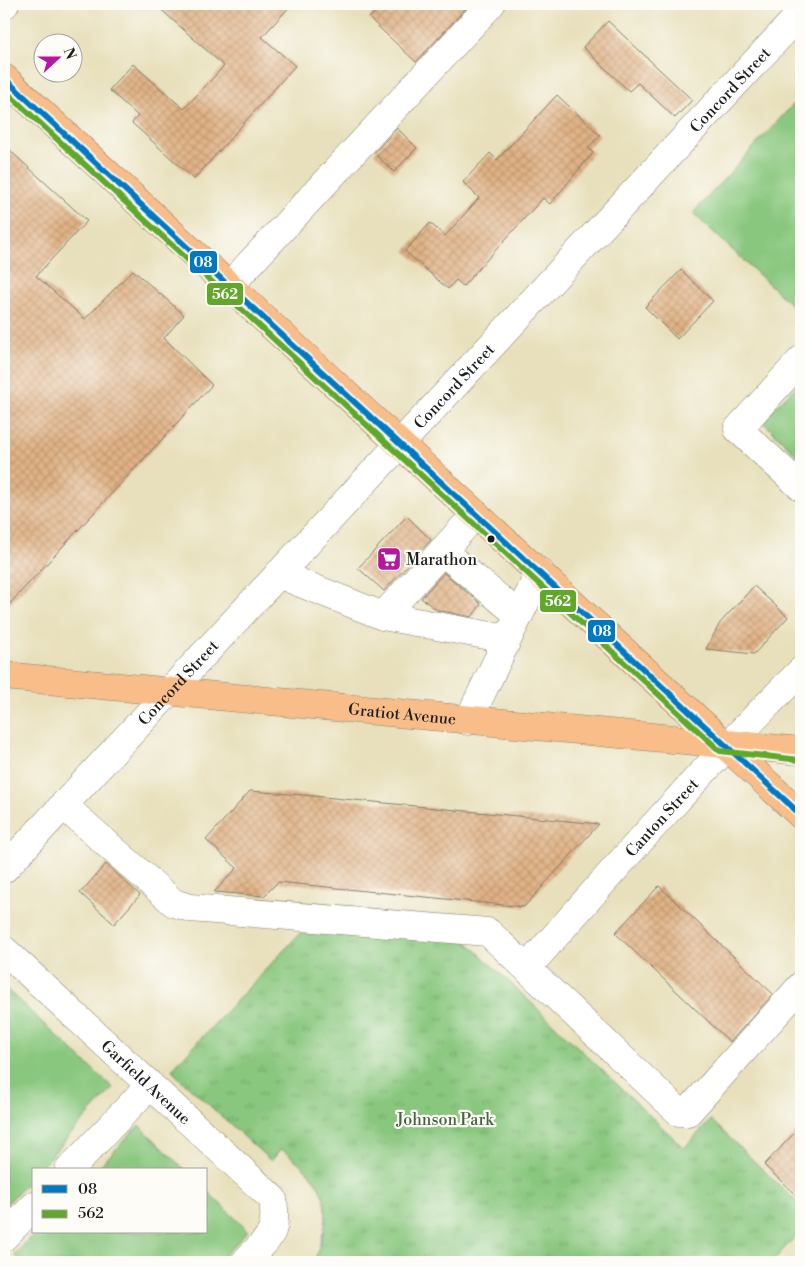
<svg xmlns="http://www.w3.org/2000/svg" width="805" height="1266" viewBox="0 0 805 1266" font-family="'Libre Bodoni',serif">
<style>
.green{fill:#89c77e;stroke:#52724d}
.park{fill:url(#park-tufts);stroke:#52724d}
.building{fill:url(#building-cross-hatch)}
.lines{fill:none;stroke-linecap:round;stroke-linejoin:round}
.minor-casing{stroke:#827e6c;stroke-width:29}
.major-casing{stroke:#827e6c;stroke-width:29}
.minor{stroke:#fff;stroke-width:28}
.major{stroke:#f8bd89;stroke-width:28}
.bus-1-casing{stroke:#fdfcf7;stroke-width:10}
.bus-2-casing{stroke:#fdfcf7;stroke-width:10}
.bus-1{stroke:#0079c2;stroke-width:6}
.bus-2{stroke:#61a72b;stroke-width:6}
.bus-dot{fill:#1c1c1c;stroke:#fdfcf7;stroke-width:2}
.labels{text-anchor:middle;stroke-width:4.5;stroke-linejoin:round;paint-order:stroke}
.street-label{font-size:16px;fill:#1c1c1c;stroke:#fdfcf7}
.poi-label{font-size:16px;fill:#1c1c1c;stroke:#fdfcf7;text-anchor:start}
.park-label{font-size:16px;fill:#486043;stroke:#fdfcf7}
.line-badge{stroke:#fdfcf7;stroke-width:2}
.badge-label{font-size:14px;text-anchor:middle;font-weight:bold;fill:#fff}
</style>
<defs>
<pattern id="park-tufts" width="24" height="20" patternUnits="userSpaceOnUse" patternTransform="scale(1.25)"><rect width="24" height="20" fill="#89c77e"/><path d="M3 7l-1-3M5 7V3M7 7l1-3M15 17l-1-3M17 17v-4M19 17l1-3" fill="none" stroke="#76aa6c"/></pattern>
<pattern id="building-cross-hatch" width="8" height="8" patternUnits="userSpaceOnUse" patternTransform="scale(1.25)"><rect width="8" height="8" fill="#e0b285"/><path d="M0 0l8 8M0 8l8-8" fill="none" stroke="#c09872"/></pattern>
</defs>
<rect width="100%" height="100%" fill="#fdfcf7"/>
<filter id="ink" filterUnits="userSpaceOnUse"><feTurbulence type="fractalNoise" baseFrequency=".02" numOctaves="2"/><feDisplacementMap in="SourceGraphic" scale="10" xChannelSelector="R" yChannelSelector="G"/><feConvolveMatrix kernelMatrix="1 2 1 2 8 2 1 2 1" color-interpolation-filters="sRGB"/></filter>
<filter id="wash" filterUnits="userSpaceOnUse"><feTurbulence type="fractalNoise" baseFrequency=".0096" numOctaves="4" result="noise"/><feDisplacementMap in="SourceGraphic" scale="20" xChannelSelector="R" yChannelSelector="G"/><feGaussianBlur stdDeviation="1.12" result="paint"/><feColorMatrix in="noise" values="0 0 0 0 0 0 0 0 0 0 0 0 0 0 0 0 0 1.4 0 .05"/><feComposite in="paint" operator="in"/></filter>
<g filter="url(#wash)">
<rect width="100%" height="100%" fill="#e8e0bc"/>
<!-- green -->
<g class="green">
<path d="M801 96V314L693 213Z"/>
<path d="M801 381V459L762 421Z"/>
<path d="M4 987 113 1088 38 1170H34V1175L4 1207Z"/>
<path d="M139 1125 185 1170H96Z"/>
<path d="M206 1190 248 1231 218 1262H22L14 1255 36 1232H206Z"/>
</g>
<!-- park -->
<path class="park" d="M305 928 466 941 684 1148 711 1120 801 1206V1230L772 1262H313C317 1256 319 1248 321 1240 336 1198 315 1173 281 1149L271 1161 177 1076 172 1069Z"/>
<g id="blocks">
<!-- building -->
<g class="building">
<path d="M155 4H292L262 37 295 66 194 179 132 123 138 116 109 90 133 64 184 109 224 66Z"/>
<path d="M382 4H470L416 62 369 18Z"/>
<path d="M608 21 692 100 675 118 638 83 629 91 583 47Z"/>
<path d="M557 95 600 135 588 148 593 153 550 204 543 198 463 286 456 280 448 289 405 251 430 223 445 236 479 198 463 182 490 153 497 160Z"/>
<path d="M397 128 417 148 394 172 374 153Z"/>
<path d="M4 145 87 221 36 276 85 319 133 270 184 315 164 338 212 385 4 610Z"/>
<path d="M681 270 713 301 677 339 645 307Z"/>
<path d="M407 516 431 540 384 591 358 568Z"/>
<path d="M444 573 481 604 472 617 437 610 421 598Z"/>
<path d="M754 586 788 617 754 654 706 649 720 623Z"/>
<path d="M250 791 303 795 599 824 524 907 278 882 264 896 214 892 237 868 206 840Z"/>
<path d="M106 864 140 895 114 924 80 893Z"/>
<path d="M659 886 773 994 730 1042 615 933Z"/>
<path d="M801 1126V1200L764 1165Z"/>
</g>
</g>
</g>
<g filter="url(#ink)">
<use href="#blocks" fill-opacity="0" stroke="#827e6c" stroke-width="1"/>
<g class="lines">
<defs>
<g id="minor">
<path d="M4 5 5 4"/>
<path d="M229 286 491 4"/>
<path d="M801 360 738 429 801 487"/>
<path d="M442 551 519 615"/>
<path d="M278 574 383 616 476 514"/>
<path d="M383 616 507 639"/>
<path d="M468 721 540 572"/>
<path d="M63 805 174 903 190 908 488 932 679 1112H688L801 986"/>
<path id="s1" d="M4 869 801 13"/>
<path id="s2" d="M4 950 273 1199C278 1237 269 1236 245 1262"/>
<path id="s3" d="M527 968C616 867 705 766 801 671"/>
<path d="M69 1170 150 1085"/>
<path d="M4 1237 34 1206"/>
</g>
<g id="major">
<path d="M4 78 801 815"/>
<path id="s4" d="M4 676 801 751"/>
</g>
</defs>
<!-- minor casing -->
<use href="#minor" class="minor-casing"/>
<!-- major casing -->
<use href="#major" class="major-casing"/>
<!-- minor -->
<use href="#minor" class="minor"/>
<!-- major -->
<use href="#major" class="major"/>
<defs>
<path id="bus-1" d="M4 78 801 815"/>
<path id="bus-2" d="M4 90 720 751 800 760"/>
</defs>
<!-- bus-1 casing -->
<use href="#bus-1" class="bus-1-casing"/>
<!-- bus-2 casing -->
<use href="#bus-2" class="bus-2-casing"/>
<!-- bus-1 -->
<use href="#bus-1" class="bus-1"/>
<!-- bus-2 -->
<use href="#bus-2" class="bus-2"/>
</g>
</g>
<!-- icons -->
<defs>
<symbol id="supermarket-square" viewBox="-11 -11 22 22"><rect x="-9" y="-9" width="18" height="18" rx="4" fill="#b5179e" stroke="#fdfcf7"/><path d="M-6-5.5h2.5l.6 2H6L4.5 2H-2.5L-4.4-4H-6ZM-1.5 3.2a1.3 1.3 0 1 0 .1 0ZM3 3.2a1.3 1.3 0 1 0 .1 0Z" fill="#fff"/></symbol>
</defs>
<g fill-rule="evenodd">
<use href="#supermarket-square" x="375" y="545" width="28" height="28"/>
</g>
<!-- markers -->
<circle class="bus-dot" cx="491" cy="539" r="4.5"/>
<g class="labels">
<!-- street labels -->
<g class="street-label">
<text dy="6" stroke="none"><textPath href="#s1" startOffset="1065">Concord Street</textPath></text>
<text dy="6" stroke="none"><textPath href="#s1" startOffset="660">Concord Street</textPath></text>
<text dy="6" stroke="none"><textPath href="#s1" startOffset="255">Concord Street</textPath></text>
<text dy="6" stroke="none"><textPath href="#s4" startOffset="400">Gratiot Avenue</textPath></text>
<text dy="6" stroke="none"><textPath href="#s3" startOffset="202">Canton Street</textPath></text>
<text dy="6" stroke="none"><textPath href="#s2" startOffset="194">Garfield Avenue</textPath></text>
</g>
<!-- poi labels -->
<g class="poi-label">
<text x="406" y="565">Marathon</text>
</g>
<!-- park labels -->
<g class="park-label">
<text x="445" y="1125">Johnson Park</text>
</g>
</g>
<g class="line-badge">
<rect x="189" y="250" width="29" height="24" rx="5" fill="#0079c2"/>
<rect x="206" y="282" width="38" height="24" rx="5" fill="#61a72b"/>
<rect x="539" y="589" width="38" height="24" rx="5" fill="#61a72b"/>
<rect x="587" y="619" width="29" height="24" rx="5" fill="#0079c2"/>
</g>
<g class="badge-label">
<text x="203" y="267">08</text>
<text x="225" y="299">562</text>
<text x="558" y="606">562</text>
<text x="602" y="636">08</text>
</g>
<!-- margin -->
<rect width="805" height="1266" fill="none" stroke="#fdfcf7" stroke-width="20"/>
<!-- legend -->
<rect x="32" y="1168" width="175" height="65" fill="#fdfcf7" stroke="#a3a29f"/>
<rect x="42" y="1185" width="25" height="8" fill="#0079c2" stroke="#a3a29f"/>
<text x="78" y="1194" font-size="15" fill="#1c1c1c">08</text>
<rect x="42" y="1210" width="25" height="8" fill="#61a72b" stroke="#a3a29f"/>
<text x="78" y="1218" font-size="15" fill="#1c1c1c">562</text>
<!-- north arrow -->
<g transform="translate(58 58) rotate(69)"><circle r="24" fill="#fdfcf7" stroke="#a3a29f"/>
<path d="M0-4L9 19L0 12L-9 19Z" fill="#b5179e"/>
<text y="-8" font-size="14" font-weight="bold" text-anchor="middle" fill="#1c1c1c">N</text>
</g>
</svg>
